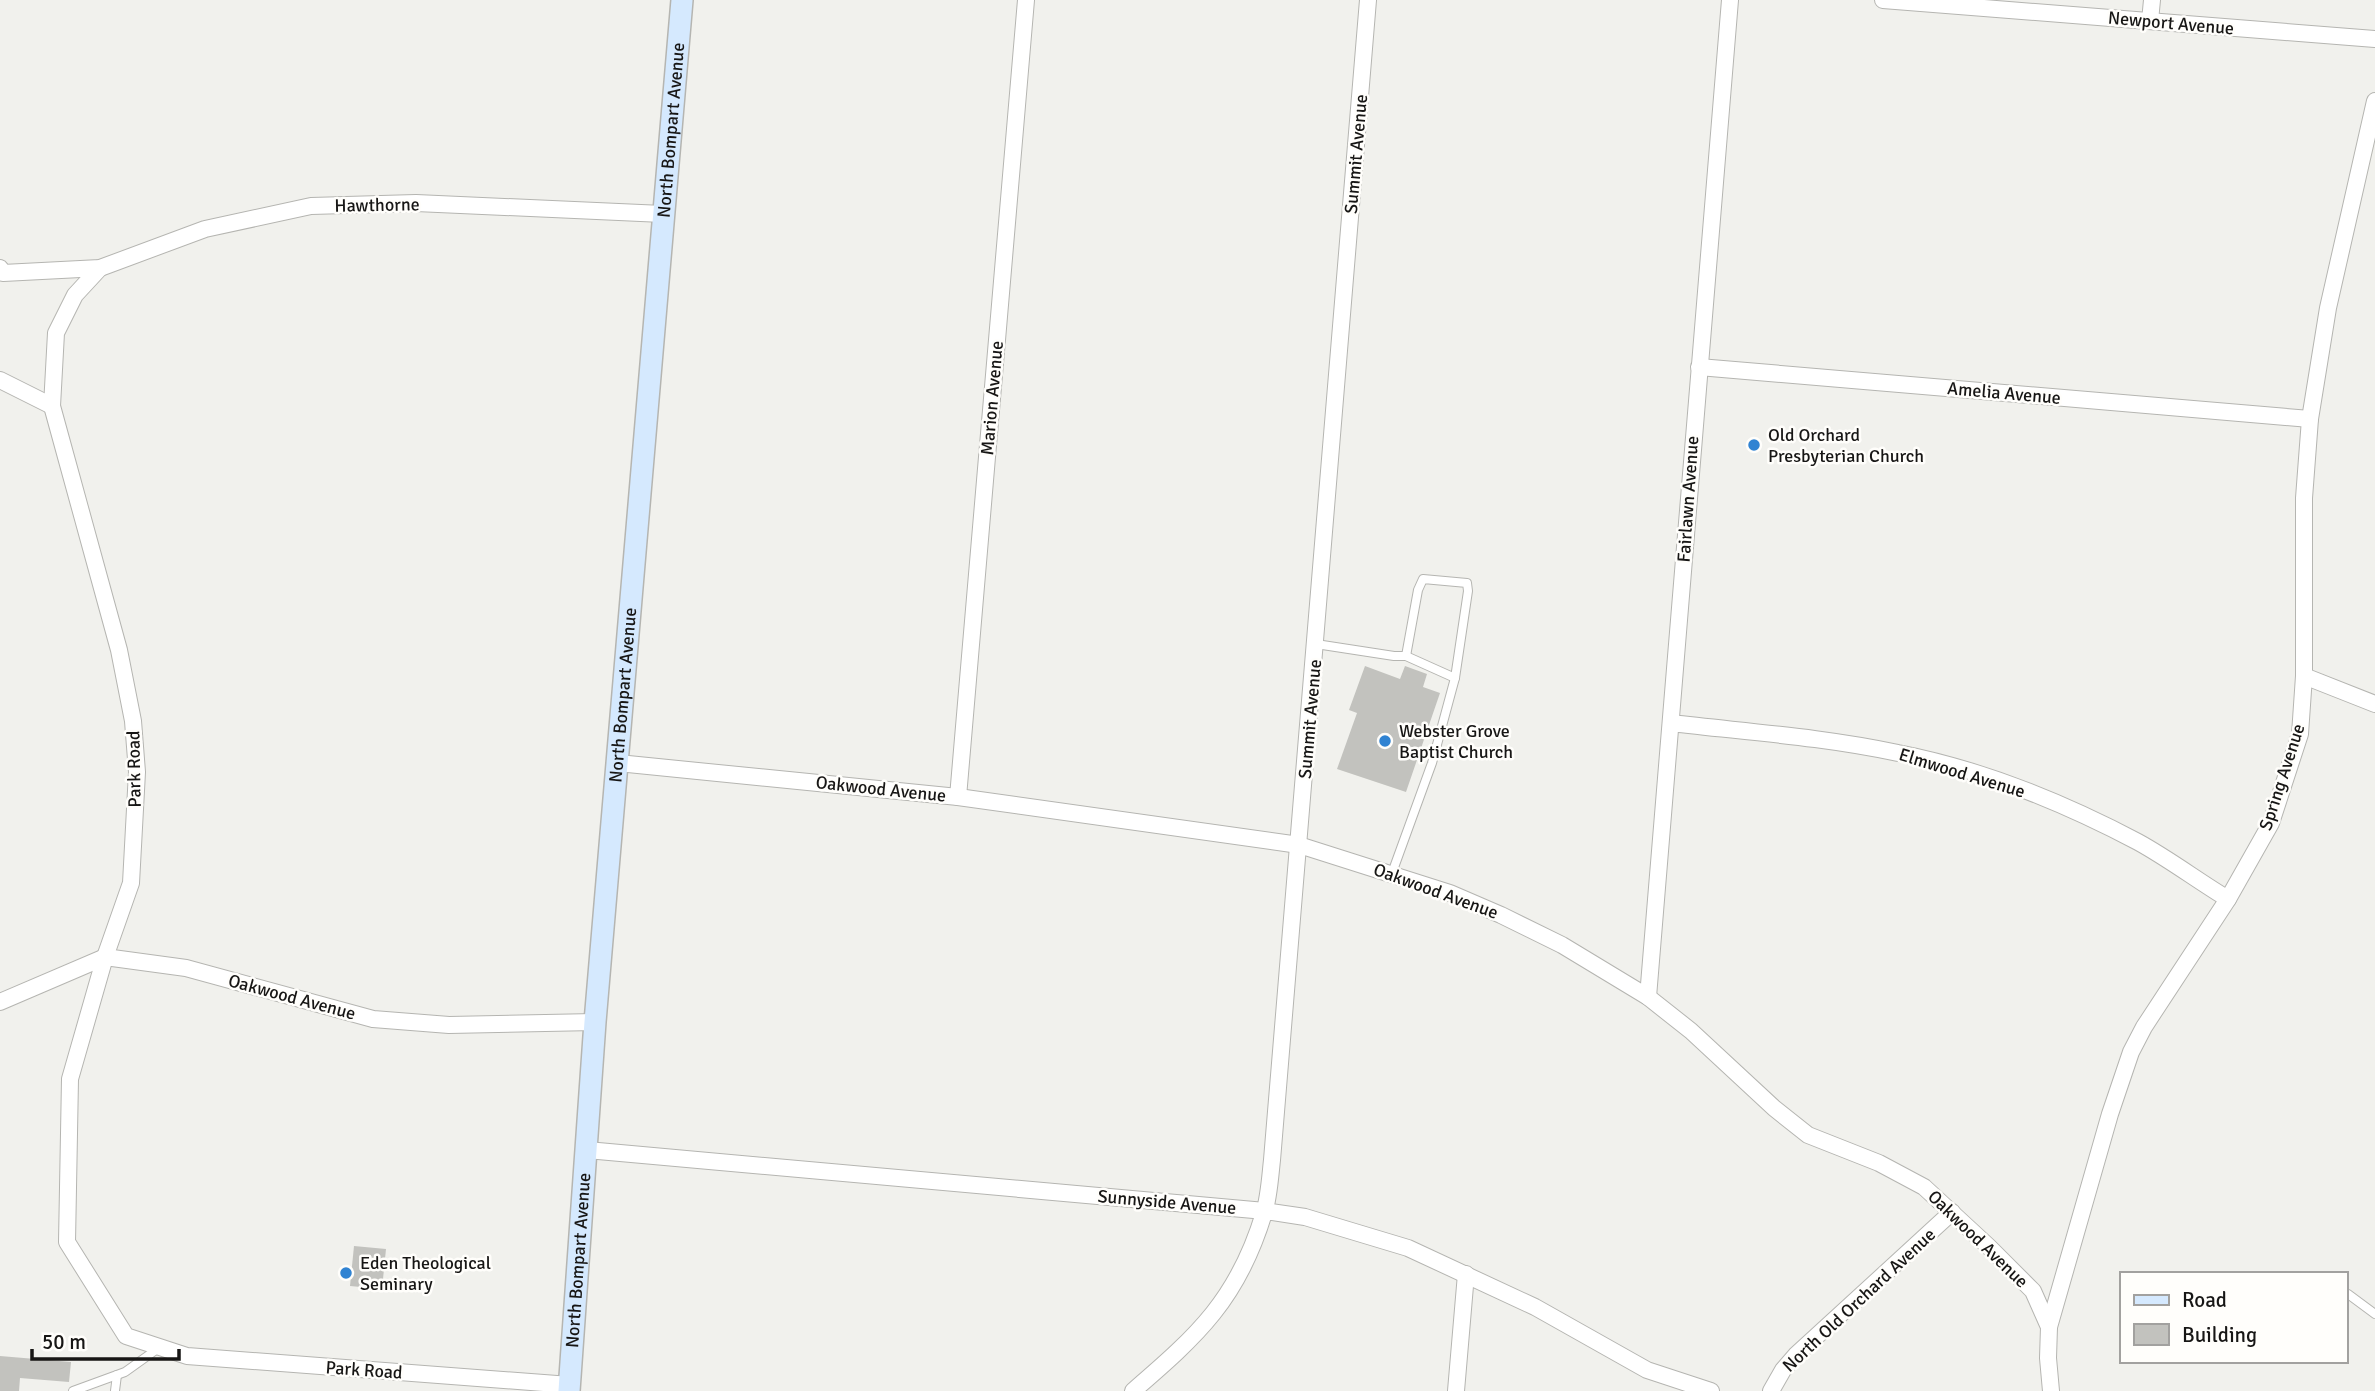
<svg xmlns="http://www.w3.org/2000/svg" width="2375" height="1391" viewBox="0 0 2375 1391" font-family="Signika,sans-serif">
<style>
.building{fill:#c2c2be}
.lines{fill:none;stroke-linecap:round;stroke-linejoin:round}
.lane-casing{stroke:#b5b5b1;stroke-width:10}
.street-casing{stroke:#b5b5b1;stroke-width:18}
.secondary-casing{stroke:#b5b5b1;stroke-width:24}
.lane{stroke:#fff;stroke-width:8}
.street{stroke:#fff;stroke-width:16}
.secondary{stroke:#d5e9fe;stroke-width:21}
.poi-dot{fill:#3083d2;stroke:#fffefb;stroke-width:2.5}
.labels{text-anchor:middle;stroke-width:5;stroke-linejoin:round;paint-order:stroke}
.street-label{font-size:18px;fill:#171615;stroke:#fffefb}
.poi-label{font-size:18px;fill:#171615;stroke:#fffefb;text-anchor:start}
</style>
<rect width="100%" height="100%" fill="#f1f1ed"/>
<!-- building -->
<g class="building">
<path d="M1365 666 1400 679 1405 666 1427 674 1423 687 1440 693 1406 792 1337 769 1357 713 1349 710Z"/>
<path d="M354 1246 386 1249 382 1289 350 1286Z"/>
<path d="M0 1356 71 1362 69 1382 20 1378 19 1391H0Z"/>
</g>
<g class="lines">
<defs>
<g id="lane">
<path d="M1316 644 1394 656H1406L1455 678"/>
<path d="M1392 873 1432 763 1455 678 1468 591 1467 583 1423 579 1418 590 1406 656"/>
<path d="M2348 1294 2375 1314"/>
<path d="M73 1391 125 1372 160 1347"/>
<path d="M115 1391 117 1375"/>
</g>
<g id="street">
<path d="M1883 0 2375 39"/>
<path d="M2150 21 2152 0"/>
<path d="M0 268 3 273 100 268 205 229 311 206 416 203 663 214"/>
<path d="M100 268 75 295 56 333 52 406 119 650 133 721 137 772 131 883 105 957 70 1079 67 1242 126 1336 187 1356 570 1385"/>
<path d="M1699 367 2310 419"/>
<path d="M0 380 52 406"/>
<path d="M2304 676 2375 704"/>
<path d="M1671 723C1747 732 1824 737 1898 753 1981 769 2064 803 2138 842 2169 859 2198 881 2228 899"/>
<path d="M618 763 958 797 1299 845 1450 893 1501 915 1562 945 1648 997 1691 1031 1774 1108 1808 1135 1879 1163 1924 1187 1989 1247 2033 1291 2049 1327 2048 1358 2051 1391"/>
<path d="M958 797 1026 0"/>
<path d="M1648 997 1730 0"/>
<path d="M0 1002 105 957 186 968 373 1019 449 1025 595 1022"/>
<path d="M587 1150 1265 1211 1305 1217 1408 1248 1535 1307 1647 1370 1711 1391"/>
<path d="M2049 1327 2110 1114 2131 1052 2144 1027 2228 899 2271 823 2300 734 2304 676V498L2310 419 2328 308 2375 101"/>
<path d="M1133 1391C1198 1335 1238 1299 1264 1213 1269 1197 1270 1178 1272 1160L1368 0"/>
<path d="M1456 1391 1466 1274"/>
<path d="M1771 1391 1783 1370 1796 1355 1952 1212"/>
</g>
<g id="secondary">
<path id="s1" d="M569 1391 595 1022 682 0"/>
</g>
</defs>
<!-- lane casing -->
<use href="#lane" class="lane-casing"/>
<!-- street casing -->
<use href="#street" class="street-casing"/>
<!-- secondary casing -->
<use href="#secondary" class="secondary-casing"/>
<!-- lane -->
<use href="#lane" class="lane"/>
<!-- street -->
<use href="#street" class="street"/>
<!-- secondary -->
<use href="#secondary" class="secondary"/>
</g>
<!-- markers -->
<g class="poi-dot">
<circle cx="1754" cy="445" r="7"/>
<circle cx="1385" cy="741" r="7"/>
<circle cx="346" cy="1273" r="7"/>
</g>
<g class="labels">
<!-- street labels -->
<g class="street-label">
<text transform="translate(2171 23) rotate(5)" y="6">Newport Avenue</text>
<text dy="6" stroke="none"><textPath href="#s1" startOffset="1265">North Bompart Avenue</textPath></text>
<text transform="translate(1356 154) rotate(-85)" y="6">Summit Avenue</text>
<text transform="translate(377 205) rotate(-1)" y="6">Hawthorne</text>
<text transform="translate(2004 393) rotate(5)" y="6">Amelia Avenue</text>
<text transform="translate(992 398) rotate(-85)" y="6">Marion Avenue</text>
<text transform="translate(1688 499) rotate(-86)" y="6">Fairlawn Avenue</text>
<text dy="6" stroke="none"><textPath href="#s1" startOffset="698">North Bompart Avenue</textPath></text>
<text transform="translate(1310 719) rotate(-85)" y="6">Summit Avenue</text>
<text transform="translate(134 769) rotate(-91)" y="6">Park Road</text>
<text transform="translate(1962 773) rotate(17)" y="6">Elmwood Avenue</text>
<text transform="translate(2282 777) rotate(-72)" y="6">Spring Avenue</text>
<text transform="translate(881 789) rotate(6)" y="6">Oakwood Avenue</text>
<text transform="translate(1436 891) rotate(20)" y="6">Oakwood Avenue</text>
<text transform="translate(292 997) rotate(15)" y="6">Oakwood Avenue</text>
<text transform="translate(1167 1202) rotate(5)" y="6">Sunnyside Avenue</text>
<text transform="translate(1978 1239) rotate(44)" y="6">Oakwood Avenue</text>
<text dy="6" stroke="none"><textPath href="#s1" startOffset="131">North Bompart Avenue</textPath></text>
<text transform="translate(1859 1300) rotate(-43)" y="6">North Old Orchard Avenue</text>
<text transform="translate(364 1370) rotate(4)" y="6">Park Road</text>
</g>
<!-- poi labels -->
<g class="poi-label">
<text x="1768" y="441">Old Orchard<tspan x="1768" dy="21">Presbyterian Church</tspan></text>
<text x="1399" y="737">Webster Grove<tspan x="1399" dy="21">Baptist Church</tspan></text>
<text x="360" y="1269">Eden Theological<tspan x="360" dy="21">Seminary</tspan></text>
</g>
</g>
<!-- legend -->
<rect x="2120" y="1272" width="228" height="91" fill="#fffefb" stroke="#a2a19f" stroke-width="2"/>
<rect x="2134" y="1295" width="35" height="10" fill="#d5e9fe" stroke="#a2a19f" stroke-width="2"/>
<text x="2182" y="1307" font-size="21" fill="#171615">Road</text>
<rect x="2134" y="1324" width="35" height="21" fill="#c2c2be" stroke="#a2a19f" stroke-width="2"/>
<text x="2182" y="1342" font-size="21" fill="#171615">Building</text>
<!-- scale -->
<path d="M32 1349v10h147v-10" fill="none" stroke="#171615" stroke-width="3.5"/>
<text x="42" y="1349" font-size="21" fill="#171615" stroke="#fffefb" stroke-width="5" paint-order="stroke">50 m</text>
</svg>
